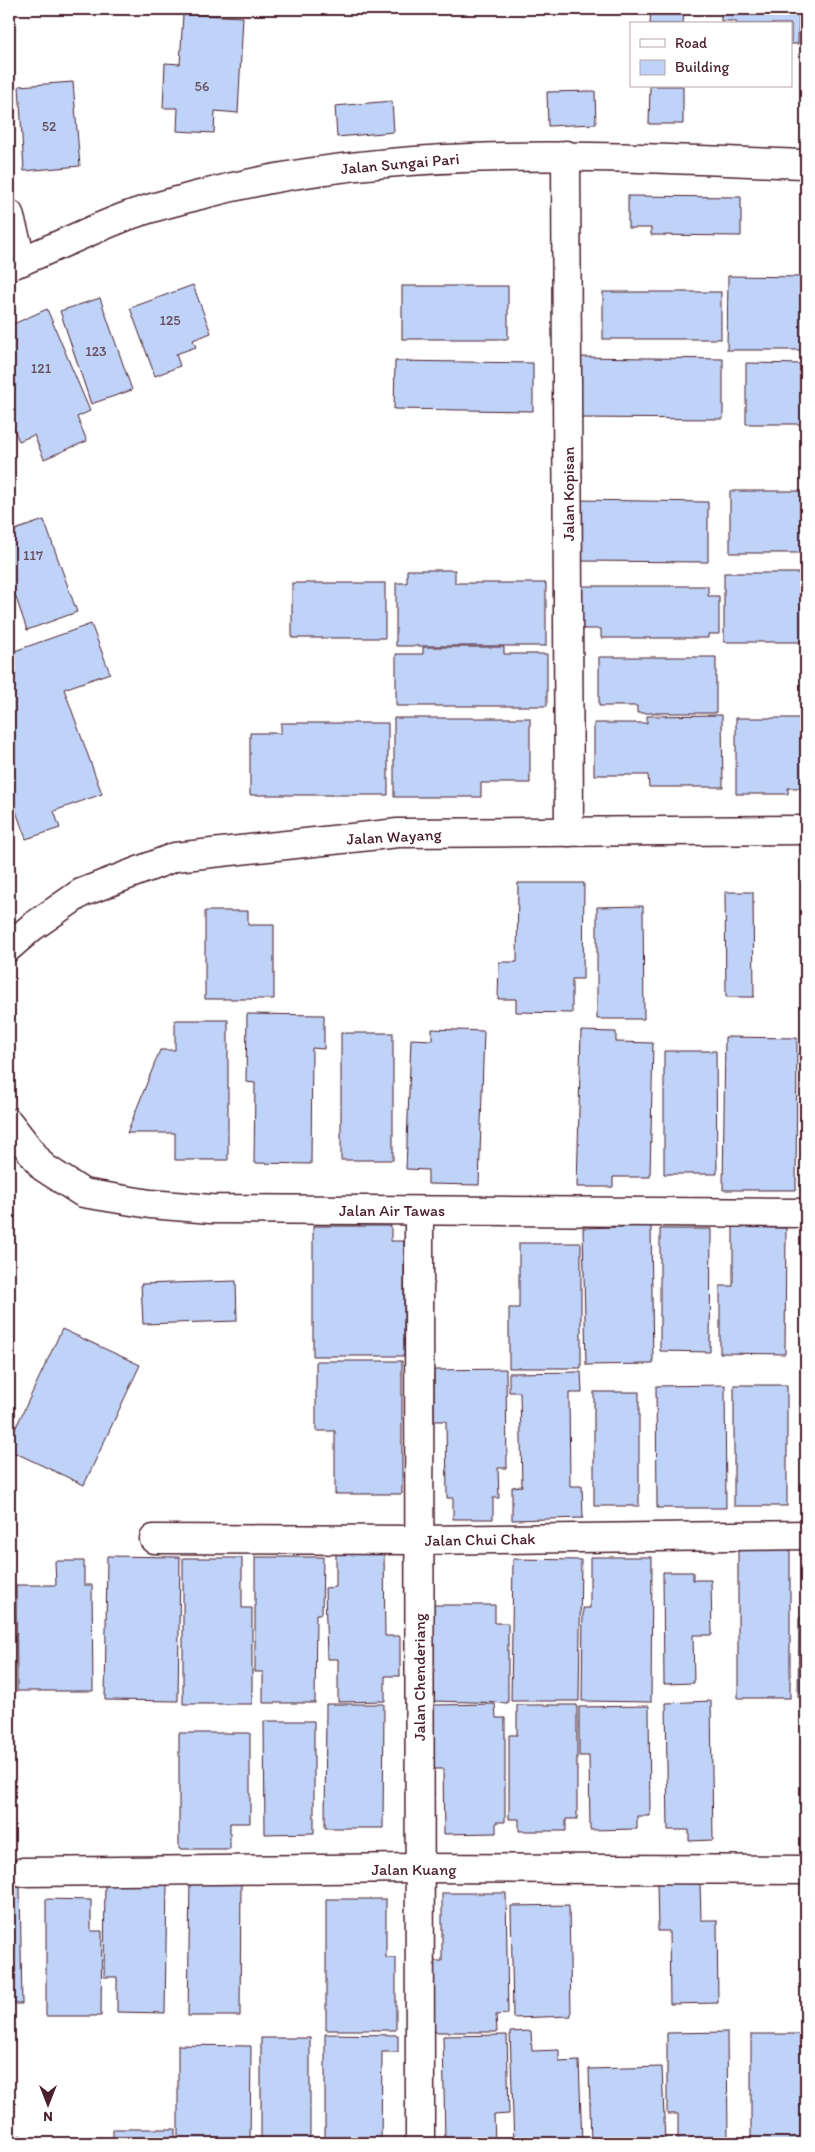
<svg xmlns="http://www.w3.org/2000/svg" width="815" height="2152" viewBox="0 0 815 2152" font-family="Itim,sans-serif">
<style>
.building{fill:#bfd2f7;stroke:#4a1f2b}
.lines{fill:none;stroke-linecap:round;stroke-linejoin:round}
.minor-casing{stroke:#4a1f2b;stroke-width:31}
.major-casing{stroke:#4a1f2b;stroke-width:31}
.minor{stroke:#fff;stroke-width:28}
.major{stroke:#fff;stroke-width:28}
.labels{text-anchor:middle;stroke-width:4;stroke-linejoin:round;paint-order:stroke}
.number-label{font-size:14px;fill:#674c5e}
.street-label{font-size:16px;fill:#4a1f2b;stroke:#fff}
</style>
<rect width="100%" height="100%" fill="#fff"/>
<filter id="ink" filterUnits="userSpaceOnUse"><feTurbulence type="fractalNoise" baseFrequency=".02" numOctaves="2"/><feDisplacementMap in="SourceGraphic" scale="10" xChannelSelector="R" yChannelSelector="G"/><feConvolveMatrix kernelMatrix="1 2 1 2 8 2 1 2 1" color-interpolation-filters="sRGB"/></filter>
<g filter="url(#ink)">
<!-- building -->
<g class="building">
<path d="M651 9H684L683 24H650Z"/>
<path d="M721 9H799L798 44H791V24H736V21H721Z"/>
<path d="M183 14 243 17 238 113 215 111 214 133 177 131 178 108H163L165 63 180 64Z"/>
<path d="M73 82 80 166 24 171 19 86Z"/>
<path d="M650 86H683V124H649Z"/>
<path d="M595 91 596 124 548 126 547 92Z"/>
<path d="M392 101 394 132 337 137 335 106Z"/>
<path d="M628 196 741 197V236L651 235V228H628Z"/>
<path d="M728 276 806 277V350H727Z"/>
<path d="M193 285 211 333 193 340 196 347 176 354 180 366 155 376 130 308Z"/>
<rect x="402" y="286" width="106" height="53"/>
<rect x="603" y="292" width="118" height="47"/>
<path d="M100 298 132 390 91 404 60 311Z"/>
<path d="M47 309 90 411 77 417 87 441 44 459 34 435 19 441 9 418V326Z"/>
<path d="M579 357 723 359V419L578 418Z"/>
<path d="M395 361 533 363V411L394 409Z"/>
<path d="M746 363 806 364V424H746Z"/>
<rect x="730" y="491" width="76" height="62"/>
<path d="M579 500 708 502V562L578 561Z"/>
<path d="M44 520 77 612 27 630 9 577V532Z"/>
<path d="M407 570H455V583H546V646H396V583H407Z"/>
<rect x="724" y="573" width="82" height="69"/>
<rect x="292" y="583" width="93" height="55"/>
<path d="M580 586H708V596H719V634H708V638H601V629H580Z"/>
<path d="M91 624 110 673 64 689 102 794 54 811 60 828 26 839 9 792V653Z"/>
<path d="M423 647H504V654H547V706H396V654H423Z"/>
<path d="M599 657H716V713H637V706H599Z"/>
<path d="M722 715 723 787H649L648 775H594V723H647V716Z"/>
<path d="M394 718H530V783H481V797H394Z"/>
<path d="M736 718H806V788H788V794H736Z"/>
<path d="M281 723H388V795H250V733H281Z"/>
<path d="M518 883H584L583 979H572V1013L516 1012V999H498L499 962H517Z"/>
<path d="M725 892H753L754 997H726Z"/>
<path d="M643 906 644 1019H597V907Z"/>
<path d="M205 911H248V925H274V999H205Z"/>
<path d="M247 1014 324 1015V1049L312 1048 311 1164 254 1163 255 1083 246 1082Z"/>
<path d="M175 1020H228V1160H175V1133H127L160 1050H175Z"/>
<path d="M432 1029 484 1031 479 1185 428 1184V1170L406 1169 411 1039 432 1040Z"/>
<path d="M581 1031 616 1032V1042L653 1043 650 1177H613V1187H577Z"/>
<rect x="341" y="1033" width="52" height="127"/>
<path d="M725 1037 797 1038 796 1190H723Z"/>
<path d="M664 1051H716L717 1174H664Z"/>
<rect x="804" y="1051" width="2" height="140"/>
<path d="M313 1226H391V1241H404V1356H313Z"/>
<path d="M651 1226 653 1364 586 1365 583 1228Z"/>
<path d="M733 1227 786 1228 785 1354 720 1353V1286H733Z"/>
<path d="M660 1229H711L710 1352 660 1351Z"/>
<path d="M519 1243H581V1368H509V1308H519Z"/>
<path d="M236 1281 237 1321 143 1324 141 1284Z"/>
<path d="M62 1329 140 1365 84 1485 9 1450V1442Z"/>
<path d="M316 1361H402V1494H335V1431H316Z"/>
<path d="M506 1369 507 1468H498L499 1498H493V1519H453V1498H447L446 1421H434V1370Z"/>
<path d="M581 1372 582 1393H569L570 1486H582L583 1518 512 1520V1487L522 1486 520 1392H509V1373Z"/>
<path d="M725 1385 726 1508H657L656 1386Z"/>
<rect x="734" y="1385" width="53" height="121"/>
<rect x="594" y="1392" width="45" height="114"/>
<rect x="738" y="1548" width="52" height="150"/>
<path d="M336 1552H384L385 1636H400V1676H385V1701L338 1702V1659H327L325 1588 336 1587Z"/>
<path d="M107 1556 180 1557 178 1701 105 1700Z"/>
<path d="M255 1557H323L322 1614H316L315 1703H263V1672H255Z"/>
<path d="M590 1557H652L651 1702 582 1701 583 1608H590Z"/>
<path d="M183 1558H242V1608H252V1704H183Z"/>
<path d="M513 1559 581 1560 579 1701H511Z"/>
<path d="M55 1561H84V1585H92L93 1691H17L16 1585H56Z"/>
<path d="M663 1572H693V1580H711L712 1635H693L694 1683 664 1684Z"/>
<path d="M433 1605H495V1623H508V1703L432 1701Z"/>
<path d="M799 1618H806V1697H798Z"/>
<path d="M711 1701 713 1840 689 1841V1830H668L666 1703Z"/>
<path d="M326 1704H384L383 1828H325Z"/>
<path d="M495 1704 496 1718H505V1822H496V1833L444 1834 443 1769H434L433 1705Z"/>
<path d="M517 1705H577V1819H566V1831H519V1819H509V1735H517Z"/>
<path d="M649 1706 650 1816H637V1829L590 1830 589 1756H579V1707Z"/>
<path d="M264 1721H314V1833L265 1834Z"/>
<path d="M179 1733H250V1823H230V1849H179Z"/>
<path d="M190 1879 241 1880 240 2016H188Z"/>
<path d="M105 1880 167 1881 165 2013 117 2012V1977H104Z"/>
<path d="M657 1882H700L701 1920H717L718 2003 670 2004 669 1931H658Z"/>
<path d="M9 1887H20L22 2004H9Z"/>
<path d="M442 1893H506L508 2014 496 2015 497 2032H432L431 1961H442Z"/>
<path d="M46 1899 91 1900V1931H102L101 2016H46Z"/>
<path d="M326 1899H386V1958H396V2030H326Z"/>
<path d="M569 1905 571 2016 513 2018 511 1906Z"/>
<path d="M531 2031 532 2051 559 2050V2062L579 2061 582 2143H514L510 2032Z"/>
<path d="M727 2032 728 2143H678V2114H667V2033Z"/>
<path d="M325 2034 398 2035V2052H382L381 2143H325Z"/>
<path d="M751 2034H803L804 2143H751Z"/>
<path d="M507 2035 509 2114 494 2115 495 2142H445L443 2036Z"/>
<rect x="261" y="2038" width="49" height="105"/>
<path d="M178 2045 251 2046 250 2143H178Z"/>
<path d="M662 2067 665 2143H591L589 2069Z"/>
<rect x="113" y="2129" width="62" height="14"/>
<path d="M19 2135 38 2143H15Z"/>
</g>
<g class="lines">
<defs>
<g id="minor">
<path d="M566 155 569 832"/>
<path d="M9 214 22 261"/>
<path d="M9 947 32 927 81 893 175 857 398 833 806 830"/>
<path d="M9 1123 43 1167 83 1193 150 1204 211 1209 806 1213"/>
<path d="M419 1211 420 2143"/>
<path d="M154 1539 420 1540 806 1535"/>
<path d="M23 1872 418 1868 806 1870"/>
</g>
<path id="major" d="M9 266C47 251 84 233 122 218 147 208 174 202 200 195 399 142 604 157 806 164"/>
</defs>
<!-- minor casing -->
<use href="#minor" class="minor-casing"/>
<!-- major casing -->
<use href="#major" class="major-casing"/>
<!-- minor -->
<use href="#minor" class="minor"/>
<!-- major -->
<use href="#major" class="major"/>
</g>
</g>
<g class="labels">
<!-- number labels -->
<g class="number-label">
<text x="202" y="91">56</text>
<text x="49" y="131">52</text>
<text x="170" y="325">125</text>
<text x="96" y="356">123</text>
<text x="41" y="373">121</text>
<text x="33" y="560">117</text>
</g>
<!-- street labels -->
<g class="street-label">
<text transform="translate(400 163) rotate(-5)" y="6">Jalan Sungai Pari</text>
<text transform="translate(568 494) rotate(-90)" y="6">Jalan Kopisan</text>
<text transform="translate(394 836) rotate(-3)" y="6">Jalan Wayang</text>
<text x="392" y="1216">Jalan Air Tawas</text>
<text transform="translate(480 1539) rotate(-1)" y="6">Jalan Chui Chak</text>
<text transform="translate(419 1677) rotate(-90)" y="6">Jalan Chenderiang</text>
<text x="414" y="1875">Jalan Kuang</text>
</g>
</g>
<!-- margin -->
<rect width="815" height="2152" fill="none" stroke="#fff" stroke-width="30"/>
<rect x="15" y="15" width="785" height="2122" fill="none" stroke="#4a1f2b" stroke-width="2" filter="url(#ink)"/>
<!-- legend -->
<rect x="630" y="22" width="162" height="65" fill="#ffffff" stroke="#b7a5aa"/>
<rect x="640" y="39" width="25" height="8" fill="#ffffff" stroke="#b7a5aa"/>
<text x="675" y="48" font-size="15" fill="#4a1f2b">Road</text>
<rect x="640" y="60" width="25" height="15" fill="#bfd2f7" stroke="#b7a5aa"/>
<text x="675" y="72" font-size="15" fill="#4a1f2b">Building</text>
<!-- north arrow -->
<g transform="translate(48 2104) rotate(180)" stroke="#ffffff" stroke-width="4" paint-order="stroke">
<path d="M0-4L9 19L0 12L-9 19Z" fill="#4a1f2b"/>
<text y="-8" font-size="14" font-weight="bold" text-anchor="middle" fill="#4a1f2b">N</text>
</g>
</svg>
